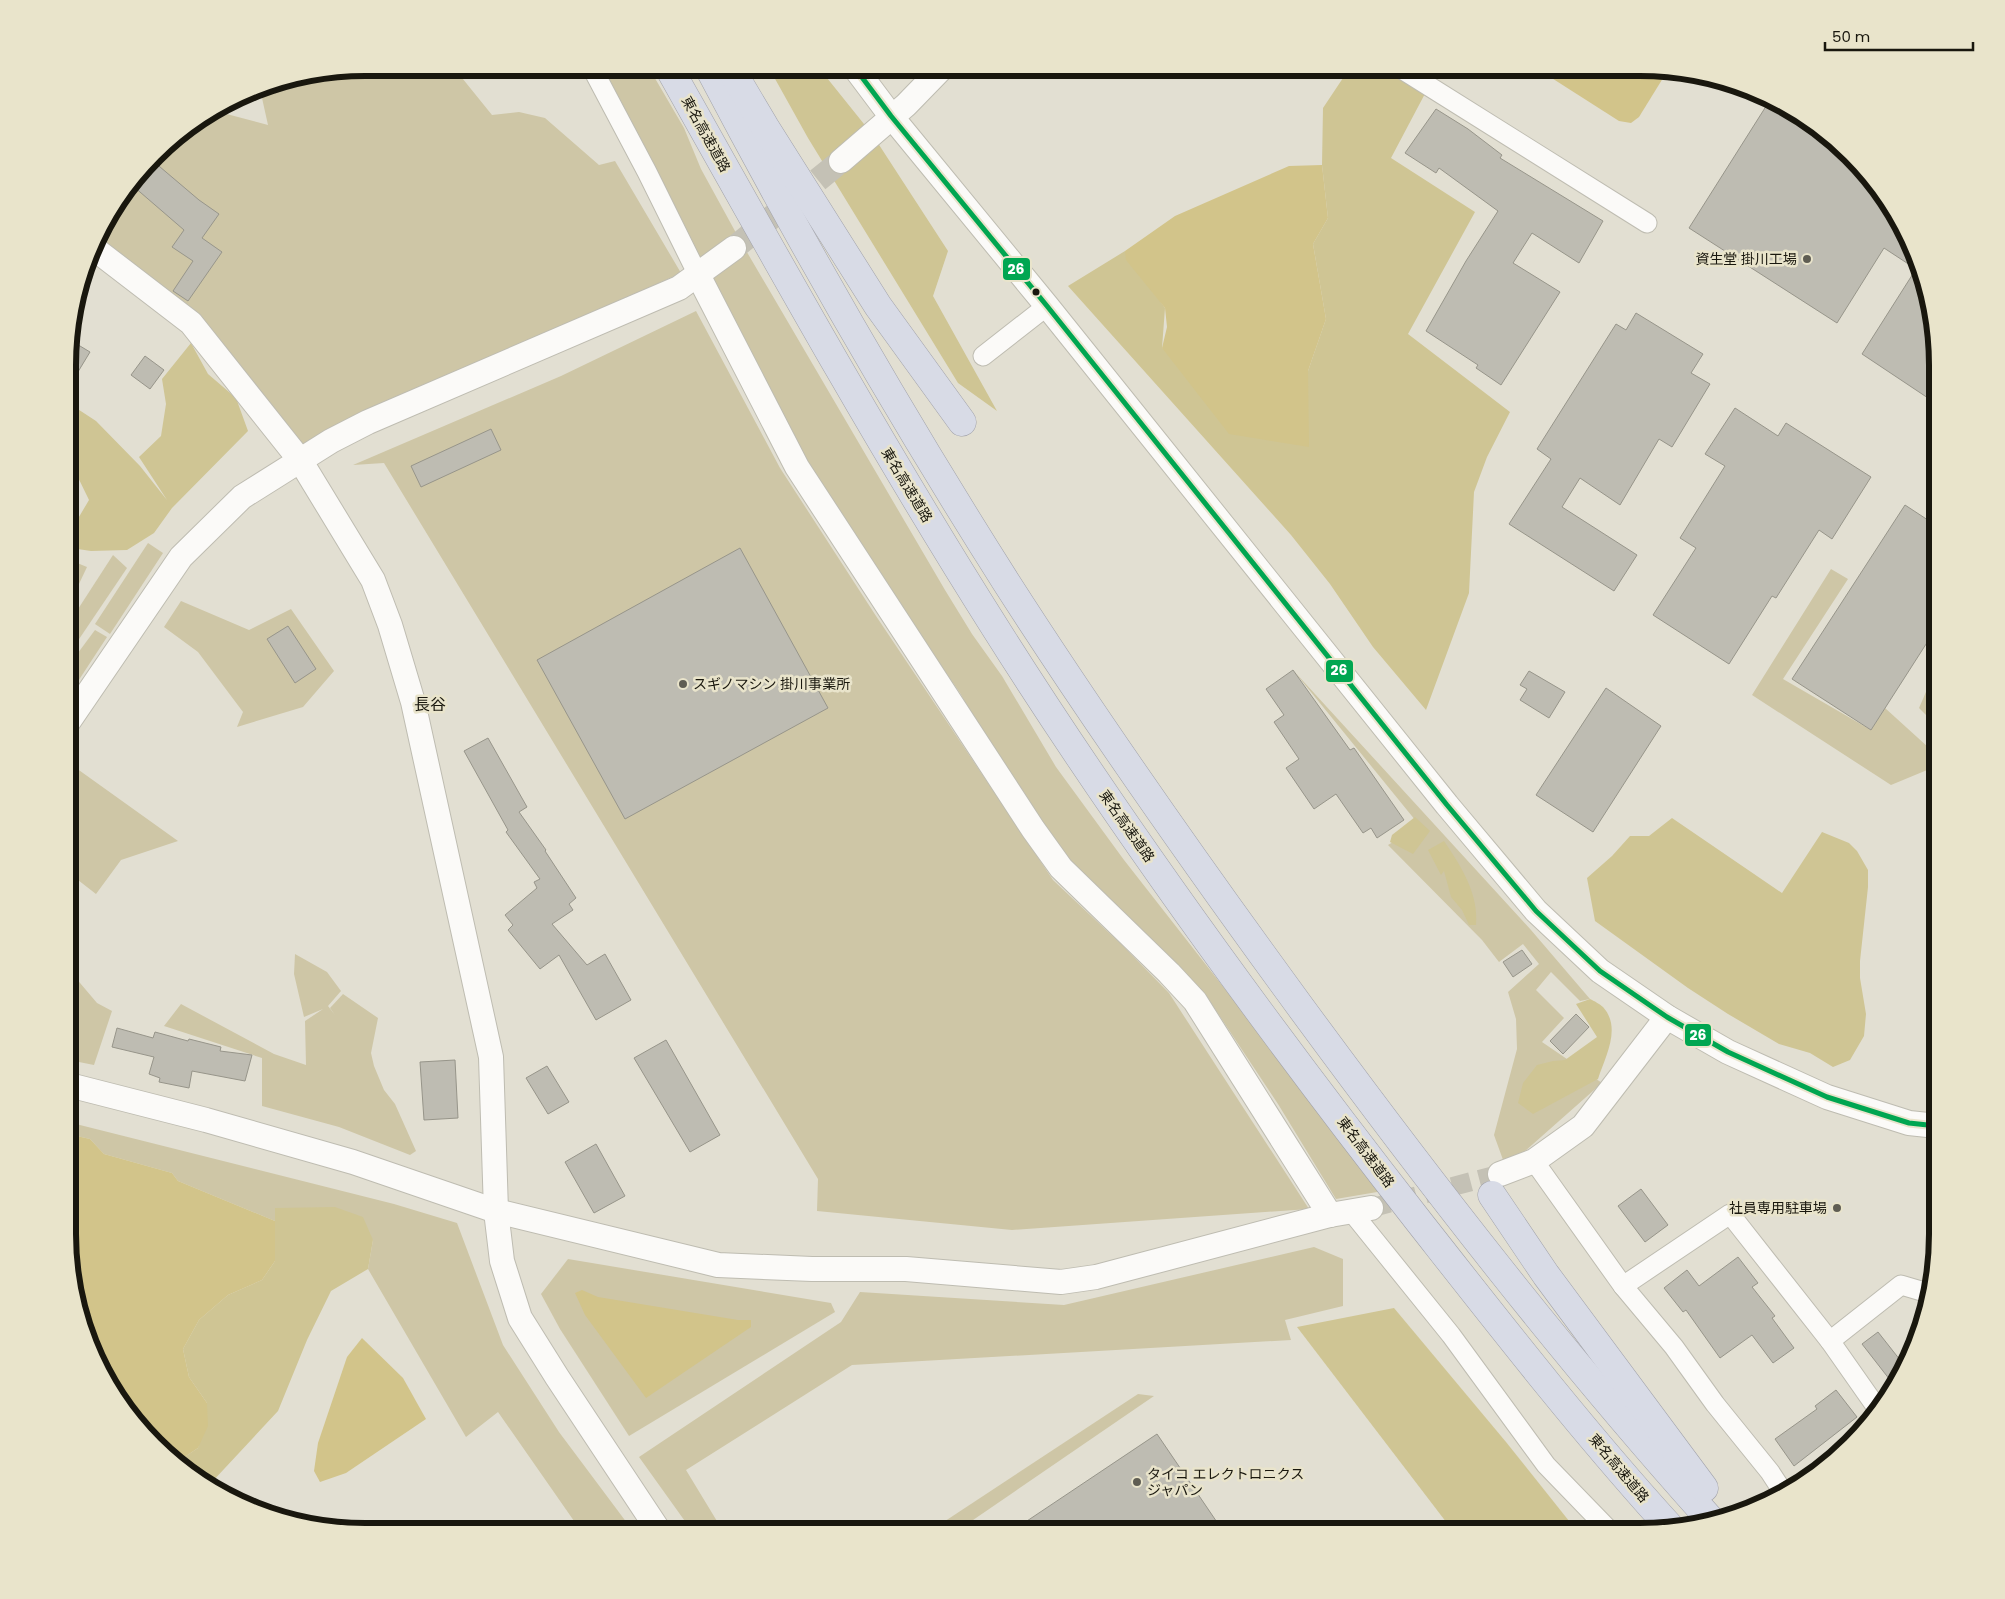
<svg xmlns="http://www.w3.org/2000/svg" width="2005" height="1599" viewBox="0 0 2005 1599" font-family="Poppins,'Noto Sans JP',sans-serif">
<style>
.green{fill:#cec6a6}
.forest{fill:#cfc594}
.water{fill:#d2c48a}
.building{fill:#bebcb2;stroke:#97958a}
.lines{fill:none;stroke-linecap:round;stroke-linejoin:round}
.minor-tunnel{stroke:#c4c1b5;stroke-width:19;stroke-dasharray:19 9;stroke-linecap:butt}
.tertiary-tunnel{stroke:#c4c1b5;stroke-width:24;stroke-dasharray:24 12;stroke-linecap:butt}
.minor-casing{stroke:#bebcb1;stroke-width:21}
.tertiary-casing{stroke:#bebcb1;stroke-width:26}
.motorway-casing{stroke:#a1a2aa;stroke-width:29}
.minor{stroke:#fbfaf8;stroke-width:19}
.tertiary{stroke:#fbfaf8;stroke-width:24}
.motorway{stroke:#d8dbe6;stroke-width:28}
.bus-1-casing{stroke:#e9e4cb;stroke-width:9}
.bus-1{stroke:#00a651;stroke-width:5}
.poi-dot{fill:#5f5d53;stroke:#e9e4cb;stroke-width:2}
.bus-dot{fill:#19170e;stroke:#e9e4cb;stroke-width:2}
.labels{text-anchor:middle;stroke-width:5;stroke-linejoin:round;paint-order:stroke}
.street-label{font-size:14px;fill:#19170e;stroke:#e9e4cb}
.poi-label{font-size:14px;fill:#19170e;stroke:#e9e4cb;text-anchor:end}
.quarter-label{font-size:16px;fill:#19170e;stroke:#e9e4cb}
.rim{fill:none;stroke:#19170e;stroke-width:6}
.line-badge{stroke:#e9e4cb;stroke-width:2}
.badge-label{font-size:14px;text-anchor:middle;font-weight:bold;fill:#fff}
</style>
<rect width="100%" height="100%" fill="#e2dfd2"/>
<!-- green -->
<g class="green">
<path d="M366 68H454L492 115 519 112 545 118 599 165 615 161 681 273 331 432 301 451 98 245 107 217 169 141 219 112 268 125 260 89 269 83Z"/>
<path d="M604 68H649L684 128 701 169 741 242 945 590 972 634 1002 676 1056 767 1124 860 1383 1191 1336 1199 1278 1104 1205 994 1067 863 1024 792 987 741 960 693 830 506 637 139Z"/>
<path d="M696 311 780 468 876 616 1053 880 1123 946 1169 993 1309 1209 1012 1230 817 1211 818 1179 384 463 353 465 561 376Z"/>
<path d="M148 543 163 553 110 634 95 624Z"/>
<path d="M113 555 127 568 69 654V623Z"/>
<path d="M70 560 87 567 70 603Z"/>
<path d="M1831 569 1848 579 1783 679 1871 730 1885 708 1928 747 1932 768 1891 785 1752 695Z"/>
<path d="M181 601 249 630 291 609 334 671 303 707 237 727 243 712 198 652 164 627Z"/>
<path d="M95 630 107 637 69 695V665Z"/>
<path d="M1293 670 1531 930 1590 999 1580 1001 1551 972 1536 990 1564 1018 1542 1042 1602 1083 1506 1168 1494 1135 1517 1049 1516 1019 1508 992 1539 964 1523 944 1499 962 1482 940 1388 845 1420 826Z"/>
<path d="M1929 685 1937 686V726L1919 708Z"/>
<path d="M69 763 178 841 121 860 96 894 69 873Z"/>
<path d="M295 954 327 972 341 991 328 1006 335 1015 330 1008 343 994 378 1018 371 1053 374 1066 384 1090 395 1104 416 1151 410 1155 339 1127 262 1106V1058L164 1026 181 1004 274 1054 306 1065 305 1021 323 1009 304 1017 294 974Z"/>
<path d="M69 970 97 1003 112 1011 94 1065 69 1060Z"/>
<path d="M68 1122 394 1204 457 1223 503 1345 559 1432 633 1531H581L498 1412 466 1437 368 1269 373 1240 275 1208V1221L178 1181 172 1173 104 1154 90 1139 68 1134Z"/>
<path d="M1314 1247 1343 1259V1306L1285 1320 1291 1340 852 1365 686 1470 723 1531H692L639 1457 841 1322 860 1292 1064 1305Z"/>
<path d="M568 1259 831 1303 835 1312 629 1436 560 1329 541 1294Z"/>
<path d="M1138 1394 1154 1396 957 1531H930Z"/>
</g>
<!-- forest -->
<g class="forest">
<path d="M769 68H819L872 134 948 251 933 296 997 411 958 383 808 138Z"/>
<path d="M1367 68H1397L1428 88 1391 158 1475 212 1408 334 1510 412 1487 457 1474 492 1469 593 1426 710 1373 647 1330 584 1291 535 1068 286 1125 251 1165 308 1162 348 1307 398 1308 371 1326 319 1313 244 1328 218 1322 165 1323 108 1343 78Z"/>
<path d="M191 343 208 374 236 398 248 431 172 508 154 533 127 550 91 551 71 548 73 527 89 500 70 461V404L96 421 140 466 167 500 139 457 161 436 166 404 162 379Z"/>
<path d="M1415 817 1430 831 1413 854 1390 842 1392 835Z"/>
<path d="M1672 818 1782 893 1822 832 1849 843 1857 851 1868 870V887L1860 961V978L1866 1014 1864 1036 1850 1060 1833 1067 1810 1053 1779 1044 1728 1014 1688 988 1595 921 1587 878 1612 856 1630 836H1649Z"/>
<path d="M1444 841C1461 866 1479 894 1476 925H1469L1462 910 1451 897 1444 871 1441 875 1428 850Z"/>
<path d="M1590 999C1594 1001 1600 1004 1603 1007 1622 1028 1605 1057 1598 1079L1533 1114 1518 1103 1523 1083 1537 1065 1553 1061 1565 1060 1597 1037 1576 1004Z"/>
<path d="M335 1207 363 1217 373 1240 368 1269 331 1291 307 1340 278 1411 211 1483 177 1462 198 1448 207 1403 189 1377 183 1349 199 1320 228 1295 262 1280 275 1261V1208Z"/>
<path d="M1394 1308 1506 1442 1577 1531H1453L1297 1327Z"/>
</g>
<!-- water -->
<g class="water">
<path d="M1536 68H1659L1668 70 1639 117 1631 123 1619 121Z"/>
<path d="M1322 165 1328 218 1313 244 1326 319 1308 371 1309 447 1229 434 1162 348 1167 327 1165 308 1126 260 1125 251 1175 216 1289 166Z"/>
<path d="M68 1134 90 1139 104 1154 172 1173 178 1181 275 1221V1261L262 1280 228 1295 199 1320 183 1349 189 1377 207 1403 208 1426 198 1448 177 1462 169 1457 98 1366 68 1253Z"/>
<path d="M582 1290 598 1297 738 1320H751V1327L646 1398 585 1315 575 1293Z"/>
<path d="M362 1338 403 1378 426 1419 346 1473 320 1482 314 1471 318 1443 347 1357Z"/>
</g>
<!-- building -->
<g class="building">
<path d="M1770 100 1836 142 1907 234 1927 289 1938 365 1937 404 1862 354 1916 269 1884 248 1837 323 1689 228Z"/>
<path d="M1436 109 1468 129 1502 155 1500 158 1603 221 1579 263 1532 233 1513 263 1560 292 1501 385 1476 368 1478 365 1426 331 1466 261 1498 211 1439 168 1436 173 1405 153Z"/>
<path d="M153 161 199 200 219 214 202 238 222 252 188 301 173 291 193 261 172 247 184 230 133 186Z"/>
<path d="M1636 313 1703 354 1691 373 1710 384 1672 447 1659 439 1620 505 1580 478 1562 507 1637 555 1614 591 1509 524 1551 459 1537 449 1616 324 1626 330Z"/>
<path d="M70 340 90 352 70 385Z"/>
<path d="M145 356 164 370 150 389 131 375Z"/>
<path d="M1735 408 1778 436 1786 423 1871 477 1832 539 1819 530 1776 598 1772 596 1729 664 1653 615 1696 548 1680 538 1725 466 1705 454Z"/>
<path d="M491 429 501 450 421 487 411 466Z"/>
<path d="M1905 505 1937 526V627L1871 730 1792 679Z"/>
<path d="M740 548 828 708 625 819 537 660Z"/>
<path d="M288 626 316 669 295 683 267 639Z"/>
<path d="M1293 670 1350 750 1354 748 1404 820 1377 838 1371 828 1363 833 1336 794 1314 809 1286 768 1299 759 1274 722 1284 715 1266 689Z"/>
<path d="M1529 671 1565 692 1549 718 1520 700 1527 689 1520 685Z"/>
<path d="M1606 688 1661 726 1593 832 1536 795Z"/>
<path d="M488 738 527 807 519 812 546 850 545 851 576 898 569 904 573 910 552 924 587 965 605 954 631 1000 596 1020 559 955 540 969 508 930 513 925 505 915 537 888 534 882 540 879 506 832 508 830 464 751Z"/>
<path d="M1522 950 1532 964 1513 977 1503 962Z"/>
<path d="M1576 1014 1589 1027 1563 1054 1550 1041Z"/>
<path d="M117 1028 153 1038 155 1032 188 1041 189 1039 221 1047 220 1051 252 1055 245 1081 192 1071 189 1088 159 1082 160 1078 149 1074 154 1057 112 1047Z"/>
<path d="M666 1040 720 1135 690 1152 634 1058Z"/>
<path d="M455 1060 458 1118 424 1120 420 1062Z"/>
<path d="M547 1066 569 1102 548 1114 526 1078Z"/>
<path d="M596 1144 625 1196 594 1213 565 1162Z"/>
<path d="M1641 1189 1668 1225 1645 1242 1618 1206Z"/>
<path d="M1738 1257 1758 1283 1752 1287 1775 1316 1772 1318 1794 1348 1773 1363 1752 1335 1720 1358 1686 1310 1683 1312 1664 1288 1687 1270 1699 1286Z"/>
<path d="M1878 1332 1904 1365 1899 1373 1890 1380 1862 1344Z"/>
<path d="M1836 1390 1857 1417 1794 1466 1775 1439 1817 1409 1815 1406Z"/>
<path d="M1157 1434 1223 1531H1012Z"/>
</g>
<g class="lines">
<!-- minor-tunnel -->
<path class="minor-tunnel" d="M1371 1208 1500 1174"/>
<!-- tertiary-tunnel -->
<path class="tertiary-tunnel" d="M734 248 841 161"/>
<defs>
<g id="minor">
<path d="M592 68 647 172 698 275"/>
<path d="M1400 68 1647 223"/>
<path d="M983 356 1047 306"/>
<path d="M1534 1161 1623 1286 1674 1347 1715 1404 1770 1472 1783 1492"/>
<path d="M1351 1211 1451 1335 1546 1465 1610 1531"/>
<path d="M1623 1286 1730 1214 1830 1341 1877 1408"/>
<path d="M1830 1341 1901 1285 1928 1293"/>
</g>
<g id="tertiary">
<path d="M855 68 891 116 1047 306 1447 805 1536 911 1600 971 1667 1017 1728 1052 1827 1097 1909 1123 1937 1126"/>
<path d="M841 161 906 105 942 68"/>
<path d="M96 250 191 323 300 460 373 580 390 625 413 702 491 1057 496 1211 502 1261 520 1318 557 1377 659 1531"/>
<path d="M698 275 797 467 1033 829 1061 868 1169 973 1195 1001 1330 1215"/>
<path d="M69 721 181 557 242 497 331 441 368 422 679 288 734 248"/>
<path d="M69 1085 206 1120 353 1162 496 1211 718 1265 812 1269H906L1061 1282 1096 1277 1330 1215 1371 1208"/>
<path d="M1500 1174 1534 1161 1583 1126 1667 1017"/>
</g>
<g id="motorway">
<path d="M669 68C775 257 880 446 996 629 1126 835 1270 1031 1420 1223 1501 1326 1581 1429 1669 1526"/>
<path d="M709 68C801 243 900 415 1006 582 1099 727 1198 867 1299 1005 1429 1182 1563 1355 1709 1518"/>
<path d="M730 68 765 127 878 306 962 422"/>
<path d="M1492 1195 1546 1275 1704 1488"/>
</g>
</defs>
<!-- minor casing -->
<use href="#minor" class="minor-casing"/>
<!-- tertiary casing -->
<use href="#tertiary" class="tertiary-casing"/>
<!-- motorway casing -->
<use href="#motorway" class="motorway-casing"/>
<!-- minor -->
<use href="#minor" class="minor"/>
<!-- tertiary -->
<use href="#tertiary" class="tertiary"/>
<!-- motorway -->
<use href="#motorway" class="motorway"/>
<defs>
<path id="bus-1" d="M855 68 891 116 1047 306 1447 805 1536 911 1600 971 1667 1017 1728 1052 1827 1097 1909 1123 1937 1126"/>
</defs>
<!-- bus-1 casing -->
<use href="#bus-1" class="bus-1-casing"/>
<!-- bus-1 -->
<use href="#bus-1" class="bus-1"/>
</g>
<!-- markers -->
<g class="poi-dot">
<circle cx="1807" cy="259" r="5"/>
<circle cx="683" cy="684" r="5"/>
<circle cx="1837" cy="1208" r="5"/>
<circle cx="1137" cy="1482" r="5"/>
</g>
<circle class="bus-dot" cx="1036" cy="292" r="4.5"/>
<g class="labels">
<!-- street labels -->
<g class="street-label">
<text transform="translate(706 134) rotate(61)" y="5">東名高速道路</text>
<text transform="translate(907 485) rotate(59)" y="5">東名高速道路</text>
<text transform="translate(1127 826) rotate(55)" y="5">東名高速道路</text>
<text transform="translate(1366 1152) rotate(53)" y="5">東名高速道路</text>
<text transform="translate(1619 1468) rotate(50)" y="5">東名高速道路</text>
</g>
<!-- poi labels -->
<g class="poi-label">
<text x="1797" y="264">資生堂 掛川工場</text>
<text x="693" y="689" text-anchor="start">スギノマシン 掛川事業所</text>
<text x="1827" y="1213">社員専用駐車場</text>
<text x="1147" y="1479" text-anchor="start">タイコ エレクトロニクス<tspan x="1147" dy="16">ジャパン</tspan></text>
</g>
<!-- quarter labels -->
<g class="quarter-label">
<text x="430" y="710">長谷</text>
</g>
</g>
<!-- crop -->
<path d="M0 0H2005V1599H0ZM365 76H1640A289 289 0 0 1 1929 365V1234A289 289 0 0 1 1640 1523H365A289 289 0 0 1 76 1234V365A289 289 0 0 1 365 76Z" fill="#e9e4cb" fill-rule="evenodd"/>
<path class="rim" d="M365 76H1640A289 289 0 0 1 1929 365V1234A289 289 0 0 1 1640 1523H365A289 289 0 0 1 76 1234V365A289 289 0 0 1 365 76Z"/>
<g class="line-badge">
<rect x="1002" y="257" width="29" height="24" rx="5" fill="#00a651"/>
<rect x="1325" y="659" width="29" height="24" rx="5" fill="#00a651"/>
<rect x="1684" y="1023" width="28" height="24" rx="5" fill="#00a651"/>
</g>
<g class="badge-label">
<text x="1016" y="274">26</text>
<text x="1339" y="675">26</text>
<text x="1698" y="1040">26</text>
</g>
<!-- scale -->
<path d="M1825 42v8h148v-8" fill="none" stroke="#19170e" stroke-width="2.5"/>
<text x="1832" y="42" font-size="15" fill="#19170e" stroke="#e9e4cb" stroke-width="4" paint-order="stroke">50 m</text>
</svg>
